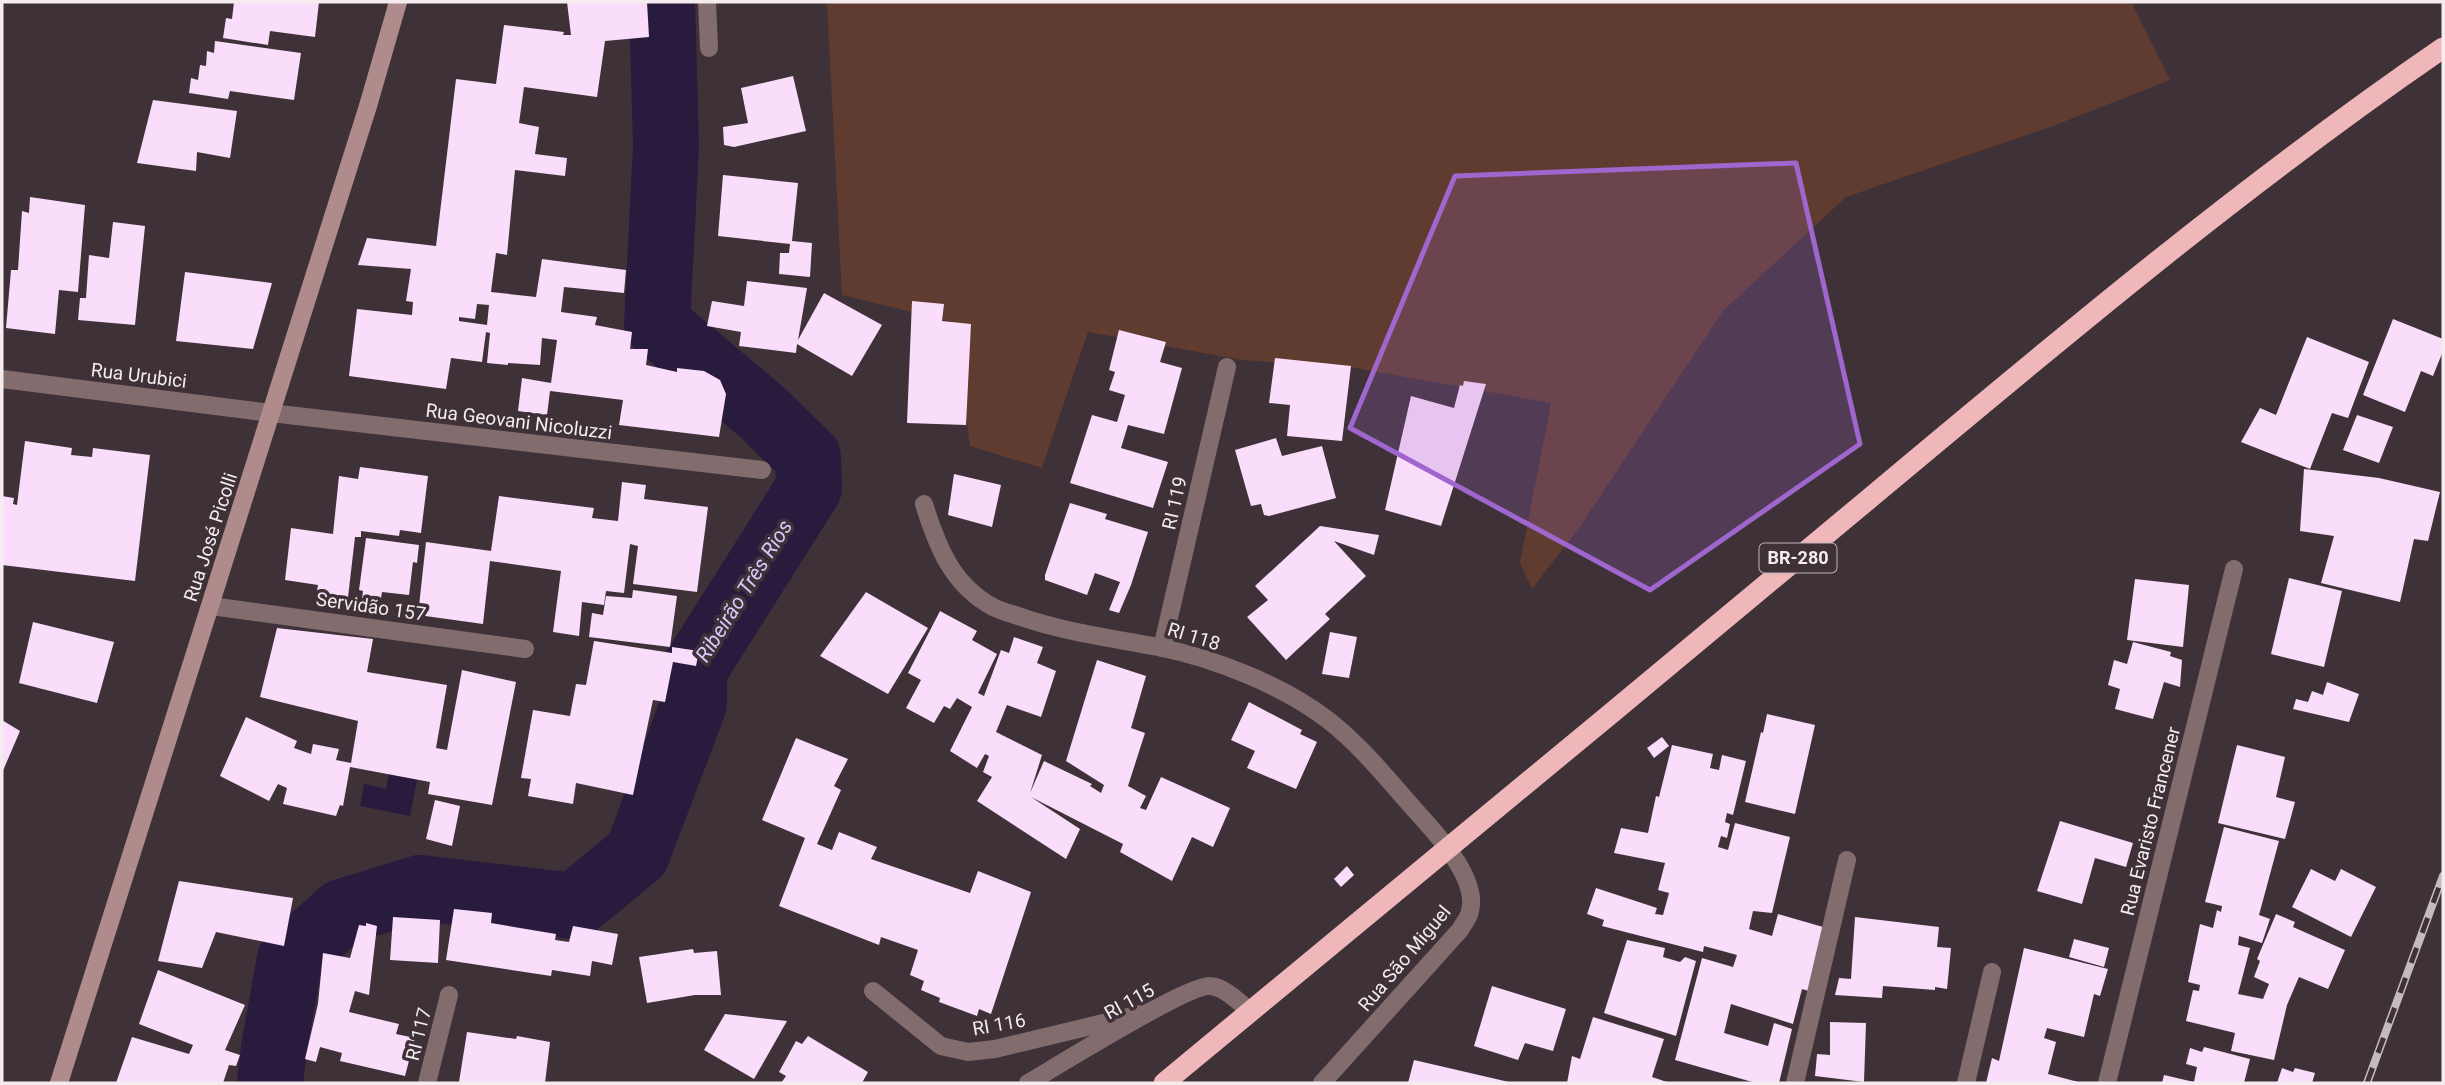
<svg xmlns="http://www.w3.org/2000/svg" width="2445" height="1085" viewBox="0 0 2445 1085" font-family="Roboto,sans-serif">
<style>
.green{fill:#5f3c2f}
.water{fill:#281b3e}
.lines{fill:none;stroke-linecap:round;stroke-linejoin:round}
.river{stroke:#281b3e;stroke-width:66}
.building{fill:#fadcfb;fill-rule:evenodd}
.street{stroke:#836c6d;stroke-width:18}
.secondary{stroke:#af8b8c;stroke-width:18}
.highway{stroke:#efb7b9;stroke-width:21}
.rail-casing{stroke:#c4bbbf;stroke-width:8}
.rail{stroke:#3e3137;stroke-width:5;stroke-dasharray:16;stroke-linecap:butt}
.marked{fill:#9f66cd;fill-opacity:0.2;stroke:#9f66cd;stroke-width:5;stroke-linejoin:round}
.labels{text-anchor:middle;stroke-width:7;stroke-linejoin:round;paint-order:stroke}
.shield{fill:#3e3137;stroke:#bdb4b8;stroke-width:2}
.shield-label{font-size:18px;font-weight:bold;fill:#f4ecef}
.street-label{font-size:19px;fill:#f4ecef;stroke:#3e3137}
.water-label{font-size:21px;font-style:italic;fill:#d9c8fe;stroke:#3e3137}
</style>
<rect width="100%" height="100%" fill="#3e3137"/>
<!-- green -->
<path class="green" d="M827 2H2131L2170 80 2053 126 1846 197 1723 311 1581 525 1532 589 1520 563 1551 403 1355 368 1242 360 1088 332 1042 468 970 446 953 322 842 295Z"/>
<!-- water -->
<path class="water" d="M389 774 417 779 410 816 360 806 364 784 386 789Z"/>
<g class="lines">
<!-- river -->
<path class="river" d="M270 1083 274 1048 290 959 342 912 420 888 574 906 637 854 694 704V670L809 488 808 457 763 413 657 324 666 147 662 2"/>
</g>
<!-- building -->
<g class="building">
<path d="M234 2H319L315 37 270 31 268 45 223 38 226 18 232 19Z"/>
<path d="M567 2H647L649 37 605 41 597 97 524 87 519 123 539 127 535 154 567 158 565 176 515 170 507 255 496 253 491 292 536 297 542 259 626 270 624 293 564 287 561 312 597 317 595 325 632 332 630 349H648L646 365 677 372V368L704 371 720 380 726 394 719 437 619 425 623 400 550 391 547 415 518 411 522 378 551 383 557 340 542 338 540 365 508 363V365L487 363 490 333 486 332 482 362 451 358 446 389 349 376 357 309 412 315 413 302 406 301 411 269 358 265 367 238 436 246 456 79 496 84 504 25 564 32 563 35H571ZM477 304 489 305 487 325 459 321V317L475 319Z"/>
<path d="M215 41 301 53 294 100 230 91 228 99 189 93 191 78 198 80 200 65 206 66 207 51 214 53Z"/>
<path d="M793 76 806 131 734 147 724 145 723 127 748 123 741 88Z"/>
<path d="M153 100 237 111 230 158 197 152 196 171 137 163Z"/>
<path d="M723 175 798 183 792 241 812 243 810 277 779 274 780 253H789L790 244 718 236Z"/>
<path d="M30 197 85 205 78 292 59 290 55 334 6 328 11 270H18L22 211 29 213Z"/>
<path d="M113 222 145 226 135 325 78 320 80 298H86L89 255 109 258Z"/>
<path d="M185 272 272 283 253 349 176 341Z"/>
<path d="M747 281 807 288 798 340 824 293 882 325 852 376 797 344 796 353 739 346 741 332 707 326 712 301 744 306Z"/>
<path d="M912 301 944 304 942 321 971 324 966 425 907 423Z"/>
<path d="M2393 319 2443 339V351L2433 376 2421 371 2405 412 2363 395Z"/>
<path d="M1119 330 1166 342 1160 362 1182 368 1164 434 1128 425 1121 448 1168 462 1153 508 1070 483 1092 415 1117 422 1125 395 1109 390 1115 372 1109 370Z"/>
<path d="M2307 337 2369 362 2348 418 2332 413 2310 469 2241 442 2260 408 2276 415Z"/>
<path d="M1275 358 1351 366 1342 441 1287 436 1290 405 1269 403Z"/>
<path d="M1464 381 1486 384 1441 526 1385 510 1411 396 1454 408 1460 385 1463 386Z"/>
<path d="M2357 415 2393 427 2379 463 2343 450Z"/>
<path d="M1276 438 1282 456 1322 446 1336 498 1269 516 1264 515 1261 504 1251 506 1235 450Z"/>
<path d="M25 441 72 448 71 455 92 457 93 448 150 455 135 581 2 565V496L14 498 13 504 17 505Z"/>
<path d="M360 467 428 476 421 533 400 530 399 536 361 531V537H355L347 606 315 602 318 585 285 580 291 528 333 534 339 476 358 479Z"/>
<path d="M2304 469 2379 478 2440 492 2428 541 2414 539 2400 602 2321 583 2334 536 2300 531Z"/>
<path d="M954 474 1001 485 992 527 948 515Z"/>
<path d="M622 482 646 485 644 499 708 507 697 592 633 584 638 546 630 544 624 593 606 591 604 605 582 602 579 636 553 632 561 571 490 561 483 624 418 615 426 542 491 551 499 496 594 508 592 518 618 521Z"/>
<path d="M1070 503 1107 514 1105 519 1148 532 1131 585 1119 613 1109 610 1120 582 1095 573 1087 595 1045 580V575Z"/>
<path d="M1320 526 1379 535 1374 555 1334 541 1366 576 1325 614 1330 619 1286 660 1247 617 1268 600 1255 586Z"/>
<path d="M366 538 419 545 417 563 413 562 409 595 382 592 379 610 361 608 363 591 359 590Z"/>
<path d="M2289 578 2342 591 2324 667 2271 654Z"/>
<path d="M2135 579 2189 585 2183 647 2127 640Z"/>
<path d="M633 590 677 596 670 647 589 637 592 613 603 615 606 596 632 598Z"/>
<path d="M866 592 928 628 888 694 820 656Z"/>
<path d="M940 611 977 631 972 640 997 654 978 693 984 696 1001 650 1009 653 1014 637 1043 647 1037 663 1056 671 1041 717 1007 705 996 732 1042 755 1030 793 1044 761 1092 784 1090 786 1101 793 1104 785 1066 761 1097 660 1146 676 1131 728 1145 733 1128 786 1146 796 1140 808 1146 810 1161 777 1230 808 1213 847 1192 837 1172 881 1120 852 1123 844 1031 797 1080 829 1066 859 977 801 992 777 983 772 989 756 985 754 977 768 950 751 972 707 957 698 950 709 944 706 934 723 906 708 921 680 908 673Z"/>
<path d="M33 622 114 642 97 703 19 683Z"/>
<path d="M277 628 373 639 367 672 447 685 436 748 447 750 462 670 516 682 492 805 428 794 430 782 350 767 343 806 340 805 336 816 283 804 287 788 278 784 269 801 220 776 246 717 297 741 294 748 311 754 313 744 339 749 336 760 351 763 358 721 260 697Z"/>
<path d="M1330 632 1357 637 1349 678 1322 674Z"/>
<path d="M594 641 672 653V647L699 651 696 666 673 662 665 702 653 700 633 795 576 783 573 804 528 796 531 779 521 778 533 710 570 716 576 684 586 685Z"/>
<path d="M2133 642 2171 652 2170 656 2182 660 2180 687 2164 682 2153 719 2115 709 2120 689 2108 685 2114 660 2127 664Z"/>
<path d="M2327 682 2359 694 2349 722 2293 709 2296 699 2308 702 2312 691 2323 695Z"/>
<path d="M1249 702 1302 730 1300 734 1317 742 1296 789 1247 768 1255 751 1231 740Z"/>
<path d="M1767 714 1815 725 1795 814 1745 802 1761 732 1763 733Z"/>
<path d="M2 720 20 731 2 773Z"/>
<path d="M1662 737 1669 746 1654 758 1647 748Z"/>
<path d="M796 738 848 759 834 786 841 790 817 844 832 850 839 832 877 847 871 859 970 893 978 871 1031 892 991 1014 979 1009 977 1016 939 1002 940 998 921 990 924 981 910 975 918 950 881 937 879 945 779 906 805 838 762 820Z"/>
<path d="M1672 745 1713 754 1710 768 1719 770 1722 755 1746 761 1733 815 1727 813 1725 822 1730 824 1727 838 1721 836 1718 847 1728 850 1735 823 1790 837 1772 913 1753 911 1749 929 1772 936 1778 914 1830 929 1812 992 1802 989 1793 1024 1731 1004 1724 1033 1768 1046 1774 1023 1792 1029 1779 1083H1756L1675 1060 1702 958 1733 967 1737 955 1704 946 1703 952 1602 926 1604 920 1587 914 1596 888 1657 908 1655 914 1663 915 1669 893 1658 890 1665 863 1614 853 1621 828 1648 833 1656 796 1659 797Z"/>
<path d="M2237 745 2285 757 2276 797 2295 802 2285 839 2218 823Z"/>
<path d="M435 800 460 806 452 846 426 839Z"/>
<path d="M2060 821 2133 843 2126 867 2095 858 2082 904 2037 891Z"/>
<path d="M2224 827 2279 841 2259 915 2270 919 2262 943 2239 936 2238 945 2250 948 2238 994 2263 999 2269 984 2254 977 2260 961 2257 959 2276 914 2295 922 2293 927 2345 950 2328 989 2299 977 2287 1005 2274 1060 2231 1051 2235 1033 2186 1021 2193 990 2199 991 2200 985 2188 982 2200 924 2213 928 2217 910 2221 912 2222 906 2205 902Z"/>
<path d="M1347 866 1354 875 1341 887 1334 879Z"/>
<path d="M2311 869 2335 881 2341 869 2376 887 2351 937 2292 907Z"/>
<path d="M179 881 293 898 284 946 216 932 202 968 158 961Z"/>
<path d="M454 909 492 913 491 923 556 934 555 940 569 942 573 926 618 934 612 965 592 961 590 976 552 970 551 976 446 960Z"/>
<path d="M393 917 440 920 438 963 390 960Z"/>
<path d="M1855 917 1939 927 1937 947 1951 948 1947 989 1935 987V990L1883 986 1882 998 1835 995 1839 978 1851 979Z"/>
<path d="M366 923 377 926 369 995 355 991 349 1012 399 1024 396 1034 415 1038 405 1076 340 1061 342 1053 320 1047 316 1062 305 1059 318 1004 323 953 350 958 359 925 366 926Z"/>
<path d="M2074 939 2109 948 2104 967 2069 957Z"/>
<path d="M1627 940 1665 948 1663 957 1680 962 1685 957 1696 961 1676 1036 1604 1013Z"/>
<path d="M2024 948 2108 969 2100 996 2094 994 2084 1037 2047 1028 2044 1038 2056 1042 2048 1074 2082 1083H1986L1992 1058 1999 1061Z"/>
<path d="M693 949 694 953 717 951 721 995H695L647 1003 639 957Z"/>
<path d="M158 970 245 1005 225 1050 240 1055 236 1066 229 1065 223 1083H116L132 1037 189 1054 193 1045 139 1024Z"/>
<path d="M1492 986 1566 1009 1553 1051 1525 1043 1518 1060 1474 1046Z"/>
<path d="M725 1014 787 1021 754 1079 704 1050Z"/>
<path d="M1593 1017 1664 1039 1652 1077 1670 1083H1567L1572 1056 1580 1059Z"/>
<path d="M1830 1022 1866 1023 1864 1082 1815 1076 1817 1054 1830 1055Z"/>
<path d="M467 1032 516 1039 517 1036 550 1042 545 1083 459 1082Z"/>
<path d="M808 1036 868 1072 862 1083H781L786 1076 779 1072 796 1041 802 1044Z"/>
<path d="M2204 1047 2250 1059 2244 1083H2162L2164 1075 2194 1082 2197 1067 2186 1064 2190 1048 2202 1052Z"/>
<path d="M1414 1060 1509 1082V1083H1408Z"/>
<path d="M2282 1068 2293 1072 2295 1068 2315 1073 2312 1083H2277Z"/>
</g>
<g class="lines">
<!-- street -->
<g class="street">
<path d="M707 2 709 48"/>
<path d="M2 379 271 413 762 470"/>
<path d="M924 504C937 546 952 585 993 607 1000 611 1010 613 1018 616 1063 632 1111 638 1158 647 1213 658 1283 685 1328 720 1364 748 1393 786 1424 820 1442 840 1478 881 1470 911 1469 918 1463 924 1460 930L1322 1083"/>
<path d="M211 606 525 649"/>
<path d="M1162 648 1227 367"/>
<path d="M873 991 941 1046 968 1052 995 1049 1149 1012"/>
<path d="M427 1083 449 995"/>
<path d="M1028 1083C1056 1067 1188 984 1210 986 1225 987 1240 1003 1251 1012"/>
<path d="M1795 1083 1847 860"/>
<path d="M1966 1083 1992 972"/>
<path d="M2107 1083 2234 569"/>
</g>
<!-- secondary -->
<path class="secondary" d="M59 1083 368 106 398 2"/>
<!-- highway -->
<path class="highway" d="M1164 1083C1396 893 1627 700 1858 508 2048 349 2239 188 2443 48"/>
<defs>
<path id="rail" d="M2367 1083 2443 876"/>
</defs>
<!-- rail casing -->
<use href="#rail" class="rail-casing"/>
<!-- rail -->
<use href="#rail" class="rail"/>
</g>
<!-- marked area -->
<path class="marked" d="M1796 163 1860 444 1650 590 1350 428 1455 176Z"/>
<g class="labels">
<!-- shield labels -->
<rect class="shield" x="1759.5" y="543.5" width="77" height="29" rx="5"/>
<g class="shield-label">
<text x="1798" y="564">BR-280</text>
</g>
<!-- street labels -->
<g class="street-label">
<text transform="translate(139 375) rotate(7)" y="7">Rua Urubici</text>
<text transform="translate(519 421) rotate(7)" y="7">Rua Geovani Nicoluzzi</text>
<text transform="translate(1174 503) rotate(-77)" y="7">RI 119</text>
<text transform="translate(210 537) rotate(-72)" y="7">Rua José Picolli</text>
<text transform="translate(371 606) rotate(8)" y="7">Servidão 157</text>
<text transform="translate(1194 636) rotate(17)" y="7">RI 118</text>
<text transform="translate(2150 821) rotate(-76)" y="7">Rua Evaristo Francener</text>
<text transform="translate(1404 958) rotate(-50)" y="7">Rua São Miguel</text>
<text transform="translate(1129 1001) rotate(-29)" y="7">RI 115</text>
<text transform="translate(999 1024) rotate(-10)" y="7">RI 116</text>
<text transform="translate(418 1034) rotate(-76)" y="7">RI 117</text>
</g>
<!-- water labels -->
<g class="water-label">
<text transform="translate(744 591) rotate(-58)" y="7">Ribeirão Três Rios</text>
</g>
</g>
<!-- border -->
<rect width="2445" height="1085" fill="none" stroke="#f4ecef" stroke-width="7"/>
</svg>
